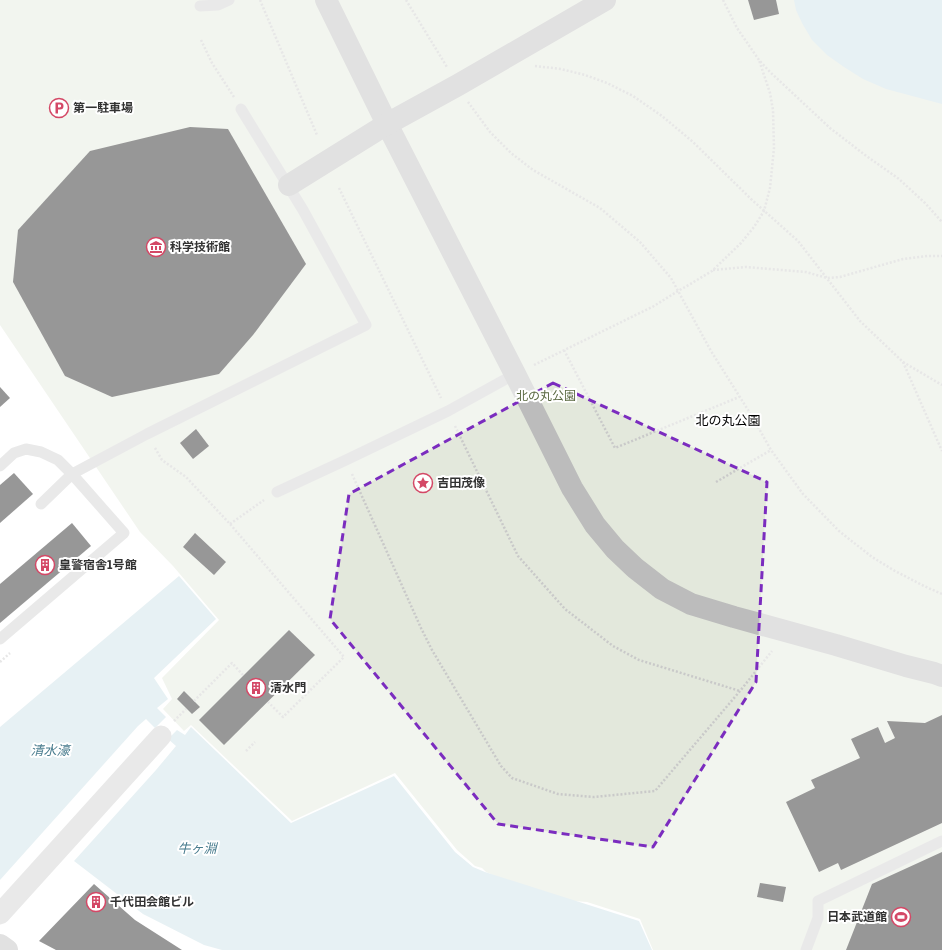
<svg xmlns="http://www.w3.org/2000/svg" width="942" height="950" viewBox="0 0 942 950" font-family="'Asap Condensed','Noto Sans JP',sans-serif">
<style>
.green{fill:#e3e8dc}
.water{fill:#cbe0e6}
.building{fill:#191919}
.lines{fill:none;stroke-linecap:round;stroke-linejoin:round}
.path{stroke:#c9c9c9;stroke-width:2.5;stroke-dasharray:2 2;stroke-linecap:butt}
.lane{stroke:#cfcfcf;stroke-width:11}
.street{stroke:#cfcfcf;stroke-width:21}
.secondary{stroke:#bcbcbc;stroke-width:22}
.marked{fill:none;stroke:#7b2cbf;stroke-width:3;stroke-dasharray:8 5;stroke-linejoin:round}
.labels{text-anchor:middle;stroke-width:4;stroke-linejoin:round;paint-order:stroke}
.poi-label{font-size:12px;font-weight:bold;fill:#323232;stroke:#fff;text-anchor:start}
.park-label{font-size:12px;fill:#5b6a43;stroke:#fff}
.neighbourhood-label{font-size:13px;fill:#000;stroke:#fff}
.water-label{font-size:13px;font-style:italic;fill:#477b8d;stroke:#fff}
</style>
<rect width="100%" height="100%" fill="#fff"/>
<!-- green -->
<path class="green" d="M0 0H942V950H653L640 919 587 902 547 899 486 872 482 868 475 866 457 850 395 773 292 821 191 725 184 731 163 709 172 699 162 678 219 620 173 566 140 532 0 325Z"/>
<!-- water -->
<g class="water">
<path d="M794 0H942V104L886 89 863 79 844 67 827 55 812 40 802 23 796 10Z"/>
<path d="M179 576 216 619 154 678 168 699 157 708 166 717 155 728 146 719 138 726 0 880V727Z"/>
<path d="M191 727 291 823 394 776 455 852 473 867 485 872 639 921 652 950H222L204 945 143 914 74 861 156 770 176 746 168 739 177 730 185 735Z"/>
</g>
<!-- building -->
<g class="building">
<path d="M748 0H776L779 14 754 20Z"/>
<path d="M190 127 228 129 306 264 253 335 219 374 112 397 65 376 13 282 18 230 90 151Z"/>
<path d="M0 387 10 398 0 407Z"/>
<path d="M196 429 209 446 193 459 180 443Z"/>
<path d="M14 473 33 494 0 523V485Z"/>
<path d="M72 523 91 546 0 623V584Z"/>
<path d="M195 533 226 562 214 575 183 547Z"/>
<path d="M289 630 315 655 224 745 199 720Z"/>
<path d="M184 691 200 707 192 714 177 699Z"/>
<path d="M942 715V823L841 870 838 863 819 872 786 802 815 788 811 780 860 758 851 739 878 727 885 743 895 738 887 721 925 723Z"/>
<path d="M942 852V950H846L872 884Z"/>
<path d="M760 883 786 887 783 902 757 897Z"/>
<path d="M94 884 135 920 182 950H56L39 941Z"/>
</g>
<g class="lines">
<!-- path -->
<g class="path">
<path d="M260 0 317 135"/>
<path d="M406 0 447 67"/>
<path d="M723 0 737 28 759 60 770 72 830 128 865 155 899 179 925 203 942 222"/>
<path d="M201 40 212 63 234 97"/>
<path d="M535 66 561 69 585 75 607 83 633 96 662 116 693 142 751 199 798 241 860 321 903 362 942 451"/>
<path d="M468 102 490 132 511 153 533 170 600 208 640 242 671 278 711 351 753 418 771 450 803 494 839 531 872 557 895 571 924 586 942 594"/>
<path d="M339 188 441 398"/>
<path d="M713 270 746 267 806 272 827 278 840 277 903 259 928 256H942"/>
<path d="M564 350 615 448 739 397"/>
<path d="M903 362 942 385"/>
<path d="M534 365 654 306 678 291 692 283 712 271 741 243 754 227 764 211 770 188 774 148 773 110 770 93 759 60"/>
<path d="M455 426 518 556 565 609 613 646 639 660 740 691"/>
<path d="M155 448 162 460 186 477 230 524 344 657 283 717 268 702"/>
<path d="M352 474 421 628 432 650 501 766 512 778 558 794 594 797 655 791 740 691 772 651"/>
<path d="M716 482 771 450"/>
<path d="M230 524 264 500"/>
<path d="M0 662 10 653"/>
<path d="M194 701 232 663 243 675"/>
<path d="M174 721 186 709"/>
<path d="M246 751 255 742"/>
</g>
<!-- lane -->
<g class="lane">
<path d="M200 6 218 5 229 0"/>
<path d="M0 466 14 453 26 449 41 452 58 460 72 474 124 533 0 639"/>
<path d="M277 492 346 460 448 411 515 374"/>
<path d="M41 504 72 474 147 434 366 325 303 210 241 109"/>
<path d="M806 950 818 918V901L942 841"/>
</g>
<!-- street -->
<path class="street" d="M0 914 161 736"/>
<!-- secondary -->
<g class="secondary">
<path d="M326 0 387 124 515 374 572 488 595 525 615 549 635 568 662 589 691 604 734 617 836 645 906 666 934 673 942 676"/>
<path d="M289 185 387 124 458 85 605 0"/>
<path d="M0 945 7 950"/>
</g>
</g>
<!-- marked area -->
<path d="M0 0H942V950H0ZM553 383 767 482 756 682 653 847 498 824 330 619 349 494Z" fill="#fff" fill-opacity=".55" fill-rule="evenodd"/>
<path class="marked" d="M553 383 767 482 756 682 653 847 498 824 330 619 349 494Z"/>
<!-- icons -->
<defs>
<symbol id="parking-ring" viewBox="-11 -11 22 22"><circle r="9.5" fill="#fff" stroke="#d44866" stroke-width="1.5"/><path d="M-3.5-5.5H1a3.5 3.5 0 0 1 0 7H-1V5.5H-3.5ZM-1-3.4V-.6H.8a1.4 1.4 0 0 0 0-2.8Z" fill="#d44866"/></symbol>
<symbol id="museum-ring" viewBox="-11 -11 22 22"><circle r="9.5" fill="#fff" stroke="#d44866" stroke-width="1.5"/><path d="M0-6L6-3V-2H-6V-3ZM-5-1h2V3h-2ZM-1-1h2V3h-2ZM3-1h2V3H3ZM-6 4H6V6H-6Z" fill="#d44866"/></symbol>
<symbol id="sight-ring" viewBox="-11 -11 22 22"><circle r="9.5" fill="#fff" stroke="#d44866" stroke-width="1.5"/><path d="M0-6L1.8-2.2L6-1.7L2.9 1.2L3.7 5.4L0 3.3L-3.7 5.4L-2.9 1.2L-6-1.7L-1.8-2.2Z" fill="#d44866"/></symbol>
<symbol id="building-ring" viewBox="-11 -11 22 22"><circle r="9.5" fill="#fff" stroke="#d44866" stroke-width="1.5"/><path d="M-4-6H4V6H1V3H-1V6H-4ZM-2.5-4.3h1.7v1.8h-1.7ZM.8-4.3h1.7v1.8H.8ZM-2.5-1h1.7V.8h-1.7ZM.8-1h1.7V.8H.8Z" fill="#d44866"/></symbol>
<symbol id="stadium-ring" viewBox="-11 -11 22 22"><circle r="9.5" fill="#fff" stroke="#d44866" stroke-width="1.5"/><path d="M0-5a6.5 5 0 1 0 0 10a6.5 5 0 1 0 0-10ZM-3.5-1.8h7v3.6h-7Z" fill="#d44866"/></symbol>
</defs>
<g fill-rule="evenodd">
<use href="#parking-ring" x="48" y="97" width="22" height="22"/>
<use href="#museum-ring" x="145" y="236" width="22" height="22"/>
<use href="#sight-ring" x="412" y="472" width="22" height="22"/>
<use href="#building-ring" x="34" y="554" width="22" height="22"/>
<use href="#building-ring" x="245" y="677" width="22" height="22"/>
<use href="#building-ring" x="85" y="891" width="22" height="22"/>
<use href="#stadium-ring" x="890" y="906" width="22" height="22"/>
</g>
<g class="labels">
<!-- poi labels -->
<g class="poi-label">
<text x="73" y="112">第一駐車場</text>
<text x="170" y="251">科学技術館</text>
<text x="437" y="487">吉田茂像</text>
<text x="59" y="569">皇警宿舎1号館</text>
<text x="270" y="692">清水門</text>
<text x="110" y="906">千代田会館ビル</text>
<text x="887" y="921" text-anchor="end">日本武道館</text>
</g>
<!-- park labels -->
<g class="park-label">
<text x="546" y="400">北の丸公園</text>
</g>
<!-- neighbourhood labels -->
<g class="neighbourhood-label">
<text x="728" y="425">北の丸公園</text>
</g>
<!-- water labels -->
<g class="water-label">
<text x="50" y="755">清水濠</text>
<text x="197" y="853">牛ヶ淵</text>
</g>
</g>
</svg>
